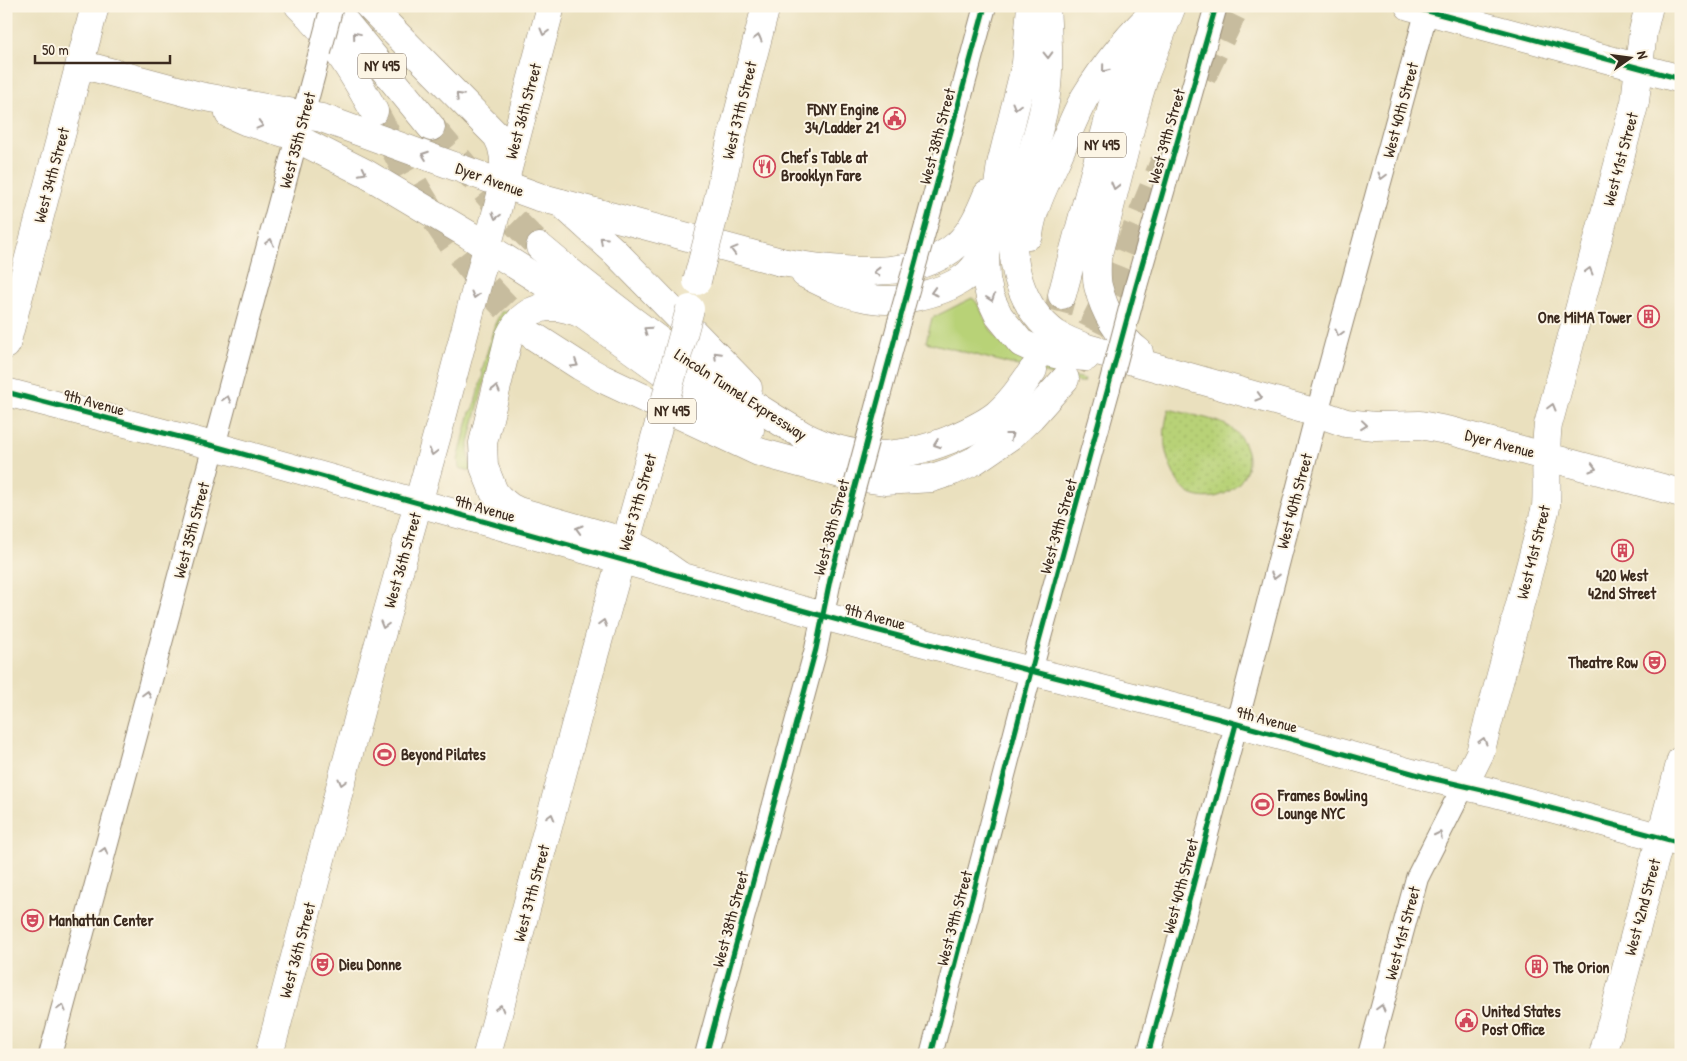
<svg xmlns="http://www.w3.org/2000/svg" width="1687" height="1061" viewBox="0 0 1687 1061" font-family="'Patrick Hand',sans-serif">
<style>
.grass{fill:url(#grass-dots);stroke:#7a7e4a}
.green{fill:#b8d277;stroke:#7a7e4a}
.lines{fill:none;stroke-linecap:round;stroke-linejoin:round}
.highway-tunnel{stroke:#c7bc9e;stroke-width:28;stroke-dasharray:28 14;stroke-linecap:butt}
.minor-casing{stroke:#92856e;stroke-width:24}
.major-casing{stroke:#92856e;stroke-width:29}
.highway-casing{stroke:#92856e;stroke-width:29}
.minor{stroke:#fff;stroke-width:22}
.major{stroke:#fff;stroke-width:28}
.highway{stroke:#fff;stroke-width:28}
.minor-bridge-casing{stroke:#92856e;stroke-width:24;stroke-linecap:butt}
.major-bridge-casing{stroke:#92856e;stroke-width:29;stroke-linecap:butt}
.minor-bridge{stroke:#fff;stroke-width:22}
.major-bridge{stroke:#fff;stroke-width:28}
.cycleway-casing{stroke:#fcf5e5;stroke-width:8}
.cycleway{stroke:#00873e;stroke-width:5}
.oneway{stroke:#a79f9a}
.labels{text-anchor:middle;stroke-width:4;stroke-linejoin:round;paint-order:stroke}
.shield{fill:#fcf5e5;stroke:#75675a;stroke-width:1}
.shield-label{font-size:15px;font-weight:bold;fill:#3b2a1e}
.poi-label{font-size:16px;font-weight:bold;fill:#3b2a1e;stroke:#fcf5e5;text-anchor:start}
.street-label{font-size:16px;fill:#3b2a1e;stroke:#fcf5e5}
</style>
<defs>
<pattern id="grass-dots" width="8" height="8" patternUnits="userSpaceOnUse" patternTransform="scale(1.25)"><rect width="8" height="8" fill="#b8d277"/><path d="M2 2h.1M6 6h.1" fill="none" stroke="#9fb466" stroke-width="1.8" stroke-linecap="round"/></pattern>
</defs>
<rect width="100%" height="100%" fill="#fcf5e5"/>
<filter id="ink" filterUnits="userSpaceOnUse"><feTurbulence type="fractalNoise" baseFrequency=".02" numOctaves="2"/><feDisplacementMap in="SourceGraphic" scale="10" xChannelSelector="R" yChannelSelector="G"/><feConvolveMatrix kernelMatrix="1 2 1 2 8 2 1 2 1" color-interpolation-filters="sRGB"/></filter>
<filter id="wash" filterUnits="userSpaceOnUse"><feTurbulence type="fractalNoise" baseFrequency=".0096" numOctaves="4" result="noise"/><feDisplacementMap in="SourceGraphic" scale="20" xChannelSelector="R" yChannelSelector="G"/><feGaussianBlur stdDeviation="1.12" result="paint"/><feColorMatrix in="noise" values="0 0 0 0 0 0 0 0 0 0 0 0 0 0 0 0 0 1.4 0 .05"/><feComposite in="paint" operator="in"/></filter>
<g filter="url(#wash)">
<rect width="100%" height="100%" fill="#eae0be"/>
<!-- grass -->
<path class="grass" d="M1169 409C1187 414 1212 418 1228 426 1236 431 1242 438 1245 446 1259 478 1222 507 1192 495 1183 491 1177 481 1173 472 1163 452 1162 431 1169 409Z"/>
<!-- green -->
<g class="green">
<path d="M972 298C980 303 984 319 989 327 1010 360 1049 371 1085 379L1084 382H1079L926 342 932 318Z"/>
<path d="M510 310 505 316 497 333 472 430 468 449 471 471 459 468 458 460 470 412 473 410 483 374 482 371 495 324 501 312Z"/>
</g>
</g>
<g filter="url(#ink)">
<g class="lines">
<!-- highway-tunnel -->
<g class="highway-tunnel">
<path d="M1202 77 1236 6"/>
<path d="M374 111C398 155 421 201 451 242 476 277 505 307 535 337"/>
<path d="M431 127 493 200 540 247"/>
<path d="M1043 351 1055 321 1062 295"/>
<path d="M1072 367 1111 290 1164 162"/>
</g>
<defs>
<g id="minor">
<path d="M926 226 985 6"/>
<path d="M1136 286 1216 6"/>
<path d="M870 430 899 322"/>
<path d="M50 1055 320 52"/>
<path d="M706 1055 816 649 830 580 853 493"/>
<path d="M931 1055 1040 637 1109 388"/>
<path d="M1148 1055 1245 692 1317 413 1428 6"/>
<path d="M1369 1055 1417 878 1464 785"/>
</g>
<g id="major">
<path d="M1409 6 1681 79"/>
<path d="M80 64 200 96 322 118 539 197 781 262"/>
<path d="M229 114 245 121 288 134 365 173 469 235 487 247"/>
<path d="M717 204 731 141 766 6"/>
<path d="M6 345 95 6"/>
<path d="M6 392 214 446 823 616 1031 671 1216 718 1426 777 1491 792 1681 843"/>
<path d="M1317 413 1346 423 1375 426 1420 425 1451 431 1681 493"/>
<path d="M1464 785 1480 753 1546 507C1548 479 1544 452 1548 425L1635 102 1643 31 1649 6"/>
<path d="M269 1055 366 689 443 414 551 6"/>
<path d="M487 1055 590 670 660 420"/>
<path d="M1603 1055 1681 760"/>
</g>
<g id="highway">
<path d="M299 6C331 36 353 73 374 111"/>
<path d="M332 6 431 127"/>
<path d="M369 6 497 136C506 151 504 167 504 184"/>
<path d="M1031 6 1026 63 1001 164 995 207 985 253 986 279 990 297 999 316 1021 343 1034 349 1060 355 1086 357"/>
<path d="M1046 6C1048 41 1051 77 1043 112 1035 148 1021 182 1015 218 1008 260 1020 308 1056 334 1065 340 1076 344 1087 348L1317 413"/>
<path d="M561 203 615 252 748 388"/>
<path d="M1029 235C1032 210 1044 186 1055 163 1065 142 1073 118 1085 97 1104 65 1133 31 1160 6"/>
<path d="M487 247 555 290 582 314 716 410 750 430"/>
<path d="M540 247C622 316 711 381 804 436 853 461 898 460 949 440 965 433 982 426 996 415 1011 402 1022 386 1033 370"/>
<path d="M781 262C835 271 914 283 958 244 972 231 980 212 987 195"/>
<path d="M805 274C823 283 842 293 862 297 892 305 941 295 965 277 973 271 979 261 985 253"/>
<path d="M1062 295 1113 103 1125 74 1144 43"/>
<path d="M582 314C551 301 524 305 509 337L483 443 484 467 494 492 499 498 510 507 518 511 609 537 636 547 649 554 679 575"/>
<path d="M535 337 580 366 603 379 759 452 848 476 885 481 932 478 953 471 974 461 1012 435 1031 417 1065 379"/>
<path d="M1139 352C1118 336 1104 311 1098 286 1096 277 1097 267 1097 258L1138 98 1146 72 1172 6"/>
</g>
</defs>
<!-- minor casing -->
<use href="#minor" class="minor-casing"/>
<!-- major casing -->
<use href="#major" class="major-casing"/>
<!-- highway casing -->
<use href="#highway" class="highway-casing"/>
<!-- minor -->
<use href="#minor" class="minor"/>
<!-- major -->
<use href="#major" class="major"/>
<!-- highway -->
<use href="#highway" class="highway"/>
<defs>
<g id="minor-bridge">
<path d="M320 52 332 6"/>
<path d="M899 322 926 226"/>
<path d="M1109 388 1136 286"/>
<path d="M853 493 870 430"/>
</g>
<g id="major-bridge">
<path d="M697 281 717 204"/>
<path d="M660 420 690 309"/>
</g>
</defs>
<!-- minor-bridge casing -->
<use href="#minor-bridge" class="minor-bridge-casing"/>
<!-- major-bridge casing -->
<use href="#major-bridge" class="major-bridge-casing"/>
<!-- minor-bridge -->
<use href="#minor-bridge" class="minor-bridge"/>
<!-- major-bridge -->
<use href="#major-bridge" class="major-bridge"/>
<defs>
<g id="cycleway">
<path d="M1409 6 1681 79"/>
<path d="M6 392 214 446 823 616 1031 671 1216 718 1426 777 1491 792 1681 843"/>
<path d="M706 1055 816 649 830 580 870 430 985 6"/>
<path d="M931 1055 1040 637 1136 286 1216 6"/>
<path d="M1148 1055 1236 724"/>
</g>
</defs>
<!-- cycleway casing -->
<use href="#cycleway" class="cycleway-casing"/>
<!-- cycleway -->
<use href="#cycleway" class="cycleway"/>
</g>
<!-- one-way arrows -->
<defs><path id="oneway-chevron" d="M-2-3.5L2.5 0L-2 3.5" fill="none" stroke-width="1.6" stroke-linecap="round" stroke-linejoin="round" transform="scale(1.25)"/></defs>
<g class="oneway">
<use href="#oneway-chevron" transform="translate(544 32) rotate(105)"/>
<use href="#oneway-chevron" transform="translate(356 35) rotate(-130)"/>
<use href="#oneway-chevron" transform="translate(758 38) rotate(-75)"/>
<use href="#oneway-chevron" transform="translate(1048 55) rotate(89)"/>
<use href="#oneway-chevron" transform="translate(1105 69) rotate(129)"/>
<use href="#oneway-chevron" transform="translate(459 96) rotate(-135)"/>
<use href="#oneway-chevron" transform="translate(1016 106) rotate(105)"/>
<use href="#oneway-chevron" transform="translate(260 125) rotate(15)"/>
<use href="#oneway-chevron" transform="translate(425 155) rotate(-160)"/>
<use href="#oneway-chevron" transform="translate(363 172) rotate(27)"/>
<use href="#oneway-chevron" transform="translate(1382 176) rotate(105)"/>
<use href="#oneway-chevron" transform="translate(1115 186) rotate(104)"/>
<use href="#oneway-chevron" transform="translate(496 216) rotate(105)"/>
<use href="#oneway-chevron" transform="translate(603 240) rotate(-137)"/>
<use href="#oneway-chevron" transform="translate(270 242) rotate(-74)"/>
<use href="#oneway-chevron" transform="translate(734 250) rotate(-165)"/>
<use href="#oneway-chevron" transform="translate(1589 271) rotate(-75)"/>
<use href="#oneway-chevron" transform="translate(877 272) rotate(-180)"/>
<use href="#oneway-chevron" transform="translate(934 292) rotate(163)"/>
<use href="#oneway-chevron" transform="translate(475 295) rotate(105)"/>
<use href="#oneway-chevron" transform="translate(991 298) rotate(71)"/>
<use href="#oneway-chevron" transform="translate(647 330) rotate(-145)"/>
<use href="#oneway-chevron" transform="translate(1339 333) rotate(105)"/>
<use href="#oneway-chevron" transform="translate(717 355) rotate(-135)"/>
<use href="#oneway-chevron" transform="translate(575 364) rotate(31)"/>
<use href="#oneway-chevron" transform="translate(496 389) rotate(-76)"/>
<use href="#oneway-chevron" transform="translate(1259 397) rotate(16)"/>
<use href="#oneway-chevron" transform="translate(227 399) rotate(-75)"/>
<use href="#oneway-chevron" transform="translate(1552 407) rotate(-75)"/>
<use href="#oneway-chevron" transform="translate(1364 425) rotate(6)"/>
<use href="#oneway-chevron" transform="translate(1010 436) rotate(-38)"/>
<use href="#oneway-chevron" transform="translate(937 444) rotate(160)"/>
<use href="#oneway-chevron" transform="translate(433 452) rotate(105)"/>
<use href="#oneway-chevron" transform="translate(1593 468) rotate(16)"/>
<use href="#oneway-chevron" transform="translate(579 529) rotate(-164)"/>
<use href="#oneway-chevron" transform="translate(1275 576) rotate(104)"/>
<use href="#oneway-chevron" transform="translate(603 623) rotate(-74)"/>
<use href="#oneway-chevron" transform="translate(384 625) rotate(106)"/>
<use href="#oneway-chevron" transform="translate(147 694) rotate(-75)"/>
<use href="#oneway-chevron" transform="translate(1483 741) rotate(-75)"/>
<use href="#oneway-chevron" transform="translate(342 782) rotate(105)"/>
<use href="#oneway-chevron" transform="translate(551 817) rotate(-75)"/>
<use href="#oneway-chevron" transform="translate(1439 835) rotate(-63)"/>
<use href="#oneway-chevron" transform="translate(104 851) rotate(-75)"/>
<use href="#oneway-chevron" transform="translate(62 1008) rotate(-75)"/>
<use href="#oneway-chevron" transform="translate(500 1008) rotate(-75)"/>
<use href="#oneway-chevron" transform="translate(1381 1008) rotate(-75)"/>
</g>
</g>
<!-- icons -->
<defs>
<symbol id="civic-ring" viewBox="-11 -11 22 22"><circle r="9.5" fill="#fcf5e5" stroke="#d1495b" stroke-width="1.5"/><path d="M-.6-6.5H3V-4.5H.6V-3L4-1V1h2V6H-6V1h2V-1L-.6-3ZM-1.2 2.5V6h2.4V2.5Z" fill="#d1495b"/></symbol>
<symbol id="restaurant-ring" viewBox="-11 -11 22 22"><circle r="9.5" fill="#fcf5e5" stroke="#d1495b" stroke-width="1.5"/><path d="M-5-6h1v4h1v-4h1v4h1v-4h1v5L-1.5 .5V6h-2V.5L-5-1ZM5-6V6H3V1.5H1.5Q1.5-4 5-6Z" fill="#d1495b"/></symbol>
<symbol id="building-ring" viewBox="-11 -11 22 22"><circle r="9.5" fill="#fcf5e5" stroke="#d1495b" stroke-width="1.5"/><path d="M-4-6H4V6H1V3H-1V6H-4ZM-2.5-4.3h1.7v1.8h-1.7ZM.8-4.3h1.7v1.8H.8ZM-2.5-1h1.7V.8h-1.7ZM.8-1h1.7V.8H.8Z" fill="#d1495b"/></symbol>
<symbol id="theatre-ring" viewBox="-11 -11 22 22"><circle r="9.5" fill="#fcf5e5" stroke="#d1495b" stroke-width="1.5"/><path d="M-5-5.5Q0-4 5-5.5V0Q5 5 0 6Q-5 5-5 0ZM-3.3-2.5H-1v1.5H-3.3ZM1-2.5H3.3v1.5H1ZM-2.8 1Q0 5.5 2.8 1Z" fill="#d1495b"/></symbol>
<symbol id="stadium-ring" viewBox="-11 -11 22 22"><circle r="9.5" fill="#fcf5e5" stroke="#d1495b" stroke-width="1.5"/><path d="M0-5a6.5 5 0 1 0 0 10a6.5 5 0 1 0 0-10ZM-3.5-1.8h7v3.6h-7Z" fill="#d1495b"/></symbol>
</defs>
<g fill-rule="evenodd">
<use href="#civic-ring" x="882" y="106" width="25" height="25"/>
<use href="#restaurant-ring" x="752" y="154" width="25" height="25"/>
<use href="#building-ring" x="1636" y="304" width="25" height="25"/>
<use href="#building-ring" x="1610" y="538" width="25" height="25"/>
<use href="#theatre-ring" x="1642" y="650" width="25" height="25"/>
<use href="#stadium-ring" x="372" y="742" width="25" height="25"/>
<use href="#stadium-ring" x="1250" y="792" width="25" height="25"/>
<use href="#theatre-ring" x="20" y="908" width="25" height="25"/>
<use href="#theatre-ring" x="310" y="952" width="25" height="25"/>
<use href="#building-ring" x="1524" y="954" width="25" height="25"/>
<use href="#civic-ring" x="1454" y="1008" width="25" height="25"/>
</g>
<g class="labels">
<!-- shield labels -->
<g class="shield">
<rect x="358" y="53.5" width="48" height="25" rx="4"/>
<rect x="1078" y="132.5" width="48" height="25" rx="4"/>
<rect x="648" y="398.5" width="48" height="25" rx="4"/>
</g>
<g class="shield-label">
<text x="382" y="71">NY 495</text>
<text x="1102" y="150">NY 495</text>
<text x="672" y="416">NY 495</text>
</g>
<!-- poi labels -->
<g class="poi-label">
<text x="879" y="115" text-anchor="end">FDNY Engine<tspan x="879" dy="18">34/Ladder 21</tspan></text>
<text x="781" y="163">Chef's Table at<tspan x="781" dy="18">Brooklyn Fare</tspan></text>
<text x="1632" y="323" text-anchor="end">One MiMA Tower</text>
<text x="1622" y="581" text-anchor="middle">420 West<tspan x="1622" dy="18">42nd Street</tspan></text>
<text x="1638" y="668" text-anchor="end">Theatre Row</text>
<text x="401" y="760">Beyond Pilates</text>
<text x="1278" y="801">Frames Bowling<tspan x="1278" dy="18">Lounge NYC</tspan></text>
<text x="49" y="926">Manhattan Center</text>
<text x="339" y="970">Dieu Donne</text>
<text x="1553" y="973">The Orion</text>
<text x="1482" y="1017">United States<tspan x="1482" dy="18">Post Office</tspan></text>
</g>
<!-- street labels -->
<g class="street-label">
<text transform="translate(739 110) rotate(-76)" y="6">West 37th Street</text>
<text transform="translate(1400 110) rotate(-75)" y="6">West 40th Street</text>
<text transform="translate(523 111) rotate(-75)" y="6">West 36th Street</text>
<text transform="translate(937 136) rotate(-75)" y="6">West 38th Street</text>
<text transform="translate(1166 136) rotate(-74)" y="6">West 39th Street</text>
<text transform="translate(297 140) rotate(-75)" y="6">West 35th Street</text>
<text transform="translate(1620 159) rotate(-75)" y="6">West 41st Street</text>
<text transform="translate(51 175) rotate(-75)" y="6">West 34th Street</text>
<text transform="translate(490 179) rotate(20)" y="6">Dyer Avenue</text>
<text transform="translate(741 394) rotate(33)" y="6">Lincoln Tunnel Expressway</text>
<text transform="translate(94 402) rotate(15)" y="6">9th Avenue</text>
<text transform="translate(1500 443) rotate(15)" y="6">Dyer Avenue</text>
<text transform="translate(1294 501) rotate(-75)" y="6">West 40th Street</text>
<text transform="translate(637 502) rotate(-74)" y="6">West 37th Street</text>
<text transform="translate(485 508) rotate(16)" y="6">9th Avenue</text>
<text transform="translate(1058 526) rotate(-74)" y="6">West 39th Street</text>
<text transform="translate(831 527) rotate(-75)" y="6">West 38th Street</text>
<text transform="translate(191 530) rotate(-75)" y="6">West 35th Street</text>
<text transform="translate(1533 552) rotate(-76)" y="6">West 41st Street</text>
<text transform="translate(402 560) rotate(-74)" y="6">West 36th Street</text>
<text transform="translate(875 616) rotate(15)" y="6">9th Avenue</text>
<text transform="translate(1267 719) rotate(15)" y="6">9th Avenue</text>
<text transform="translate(1180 886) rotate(-75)" y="6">West 40th Street</text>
<text transform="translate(531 893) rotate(-75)" y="6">West 37th Street</text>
<text transform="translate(1642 907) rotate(-75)" y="6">West 42nd Street</text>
<text transform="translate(954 918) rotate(-75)" y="6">West 39th Street</text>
<text transform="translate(730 919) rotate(-75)" y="6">West 38th Street</text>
<text transform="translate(1402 933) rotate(-75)" y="6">West 41st Street</text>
<text transform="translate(297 950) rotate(-75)" y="6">West 36th Street</text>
</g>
</g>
<!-- margin -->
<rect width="1687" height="1061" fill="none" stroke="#fcf5e5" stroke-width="25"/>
<!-- north arrow -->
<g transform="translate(1630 58) rotate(76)" stroke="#fcf5e5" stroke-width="4" paint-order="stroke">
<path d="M0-4L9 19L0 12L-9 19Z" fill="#3b2a1e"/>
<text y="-8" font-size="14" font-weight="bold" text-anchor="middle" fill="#3b2a1e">N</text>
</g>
<!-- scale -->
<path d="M35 55v8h135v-8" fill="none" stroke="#3b2a1e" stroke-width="2.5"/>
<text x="42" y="55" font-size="15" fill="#3b2a1e" stroke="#fcf5e5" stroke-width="4" paint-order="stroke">50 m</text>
</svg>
